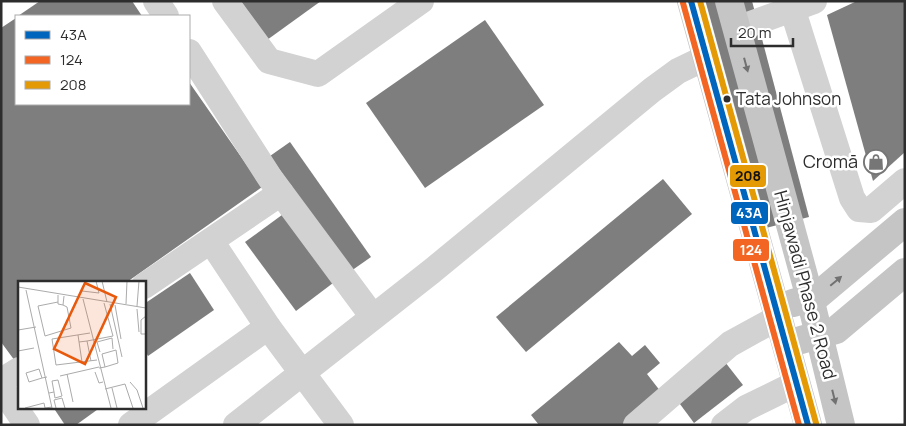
<svg xmlns="http://www.w3.org/2000/svg" width="906" height="426" viewBox="0 0 906 426" font-family="Manrope,sans-serif">
<style>
.building{fill:#7e7e7e}
.lines{fill:none;stroke-linecap:round;stroke-linejoin:round}
.minor{stroke:#d2d2d2;stroke-width:26}
.major{stroke:#c5c5c5;stroke-width:28}
.bus-1-casing{stroke:#fff;stroke-width:10}
.bus-2-casing{stroke:#fff;stroke-width:10}
.bus-3-casing{stroke:#fff;stroke-width:10}
.bus-1{stroke:#0065bd;stroke-width:6}
.bus-2{stroke:#f26522;stroke-width:6}
.bus-3{stroke:#e39a04;stroke-width:6}
.oneway{fill:#717171}
.bus-dot{fill:#2d2d2d;stroke:#fff;stroke-width:2}
.labels{text-anchor:middle;stroke-width:5;stroke-linejoin:round;paint-order:stroke}
.bus-label{font-size:17px;fill:#2d2d2d;stroke:#fff;text-anchor:start}
.poi-label{font-size:18px;fill:#2d2d2d;stroke:#fff;text-anchor:end}
.street-label{font-size:18px;fill:#2d2d2d;stroke:#fff}
.inset-road{fill:none;stroke:#ababab;stroke-width:1}
.view{fill:#e8590c;fill-opacity:0.15;stroke:#e8590c;stroke-width:2.5}
.inset-edge{fill:none;stroke:#2d2d2d;stroke-width:2.5}
.line-badge{stroke:#fff;stroke-width:2}
.badge-label{font-size:14px;text-anchor:middle;font-weight:bold;fill:#fff}
.pale-badge-label{font-size:14px;text-anchor:middle;font-weight:bold;fill:#111}
</style>
<rect width="100%" height="100%" fill="#fff"/>
<!-- building -->
<g class="building">
<path d="M40 1H132L142 16H18Z"/>
<path d="M240 1H321L267 40Z"/>
<path d="M682 1H752L809 217 743 234Z"/>
<path d="M857 1H905V152L873 181 827 15Z"/>
<path d="M16 18V104H189V82L262 187 127 282H19V359L15 361 1 342V28Z"/>
<path d="M485 20 544 105 425 188 366 103Z"/>
<path d="M290 142 371 257 351 271 270 156Z"/>
<path d="M663 179 692 214 526 352 496 317Z"/>
<path d="M286 212 337 280 296 311 245 242Z"/>
<path d="M190 273 214 310 148 356 144 349V304Z"/>
<path d="M619 342 632 356 645 345 660 363 647 374 661 392 622 425H539L531 415Z"/>
<path d="M725 362 743 385 694 423 677 400Z"/>
<path d="M53 407H101L76 425H65Z"/>
</g>
<g class="lines">
<!-- minor -->
<g class="minor">
<path d="M156 1 166 16"/>
<path d="M225 1 269 61 318 74 421 1"/>
<path d="M793 11 852 198 859 209 871 210 905 181"/>
<path d="M737 29 814 1"/>
<path d="M189 52 270 178 373 317"/>
<path d="M144 286 281 193"/>
<path d="M268 327 341 425"/>
<path d="M1 381 19 370"/>
<path d="M1 387 27 425"/>
<path d="M131 425 268 327 211 241"/>
<path d="M236 425 432 271 652 90 678 71 705 58"/>
<path d="M636 425 730 344 779 317"/>
<path d="M724 425 746 408 797 383"/>
</g>
<!-- major -->
<g class="major">
<path d="M691 1 808 425"/>
<path d="M729 1 810 298 841 425"/>
<path d="M793 303 817 296 823 291 905 222"/>
<path d="M801 340 836 330 905 272"/>
</g>
<defs>
<path id="bus-1" d="M691 1 808 425"/>
<path id="bus-2" d="M683 3 799 425"/>
<path id="bus-3" d="M700 1 816 423"/>
</defs>
<!-- bus-1 casing -->
<use href="#bus-1" class="bus-1-casing"/>
<!-- bus-2 casing -->
<use href="#bus-2" class="bus-2-casing"/>
<!-- bus-3 casing -->
<use href="#bus-3" class="bus-3-casing"/>
<!-- bus-1 -->
<use href="#bus-1" class="bus-1"/>
<!-- bus-2 -->
<use href="#bus-2" class="bus-2"/>
<!-- bus-3 -->
<use href="#bus-3" class="bus-3"/>
</g>
<!-- one-way arrows -->
<defs><path id="oneway-solid" d="M-6-.8H1V-3.2L6.5 0L1 3.2V.8H-6Z" transform="scale(1.25)"/></defs>
<g class="oneway">
<use href="#oneway-solid" transform="translate(746 65) rotate(75)"/>
<use href="#oneway-solid" transform="translate(836 281) rotate(-40)"/>
<use href="#oneway-solid" transform="translate(834 397) rotate(76)"/>
</g>
<!-- icons -->
<defs>
<symbol id="shop-ring" viewBox="-11 -11 22 22"><circle r="9.5" fill="#fff" stroke="#767676" stroke-width="1.5"/><path d="M-5-2.5h2.3a2.7 3.5 0 0 1 5.4 0H5L5.5 6h-11ZM-1.5-2.5h3a1.5 2.3 0 0 0-3 0Z" fill="#767676"/></symbol>
</defs>
<g fill-rule="evenodd">
<use href="#shop-ring" x="862" y="148" width="28" height="28"/>
</g>
<!-- markers -->
<circle class="bus-dot" cx="727" cy="99" r="4.5"/>
<g class="labels">
<!-- bus labels -->
<g class="bus-label">
<text x="736" y="105">Tata Johnson</text>
</g>
<!-- poi labels -->
<g class="poi-label">
<text x="858" y="168">Cromā</text>
</g>
<!-- street labels -->
<g class="street-label">
<text transform="translate(805 285) rotate(75)" y="6">Hinjawadi Phase 2 Road</text>
</g>
</g>
<!-- overview -->
<g transform="translate(18 281)">
<rect width="128" height="128" fill="#fff"/>
<path class="inset-road" d="M84 0 89 21M0 6 128 27M8 9 34 127M64 10 81 12 78 0M40 14V23L45 24 46 15M65 18 93 127M40 21 20 25 27 55 53 47 49 26 45 24M92 23 104 76M108 23 109 0M97 24 103 58M119 25 121 0M119 28 121 51M128 35 123 39V53H128M0 49 18 46M72 52 34 58 38 84 79 79M60 54 64 81M69 60 95 55 86 22M61 61 69 60 73 80M0 70 16 67M82 71 79 61 94 57 95 68M81 87 87 86 100 82 98 69 84 73 87 86M77 91 81 102 85 101M49 93 55 121M42 95 81 86M24 97 11 101 8 92 21 88 24 97 29 96M112 101 119 109 125 127M94 107 99 127M87 108 107 103 115 127M31 112 36 111 37 117 44 115 40 99 34 100 36 111M7 127 26 122 27 127 34 126M38 127 36 119 44 117 47 127"/>
<path class="view" d="M67 2 98 16 67 83 36 68Z"/>
<rect width="128" height="128" class="inset-edge"/>
</g>
<g class="line-badge">
<rect x="729" y="164" width="38" height="24" rx="5" fill="#e39a04"/>
<rect x="730" y="201" width="39" height="24" rx="5" fill="#0065bd"/>
<rect x="732" y="238" width="38" height="24" rx="5" fill="#f26522"/>
</g>
<g class="badge-label">
<text x="749" y="218">43A</text>
<text x="751" y="255">124</text>
</g>
<g class="pale-badge-label">
<text x="748" y="181">208</text>
</g>
<!-- border -->
<rect width="906" height="426" fill="none" stroke="#2d2d2d" stroke-width="5"/>
<!-- legend -->
<rect x="15" y="15" width="175" height="90" fill="#ffffff" stroke="#ababab"/>
<rect x="25" y="31" width="25" height="8" fill="#0065bd" stroke="#ababab"/>
<text x="60" y="40" font-size="15" fill="#2d2d2d">43A</text>
<rect x="25" y="56" width="25" height="8" fill="#f26522" stroke="#ababab"/>
<text x="60" y="65" font-size="15" fill="#2d2d2d">124</text>
<rect x="25" y="81" width="25" height="8" fill="#e39a04" stroke="#ababab"/>
<text x="60" y="90" font-size="15" fill="#2d2d2d">208</text>
<!-- scale -->
<path d="M731 38v8h62v-8" fill="none" stroke="#2d2d2d" stroke-width="2.5"/>
<text x="738" y="38" font-size="15" fill="#2d2d2d" stroke="#ffffff" stroke-width="4" paint-order="stroke">20 m</text>
</svg>
